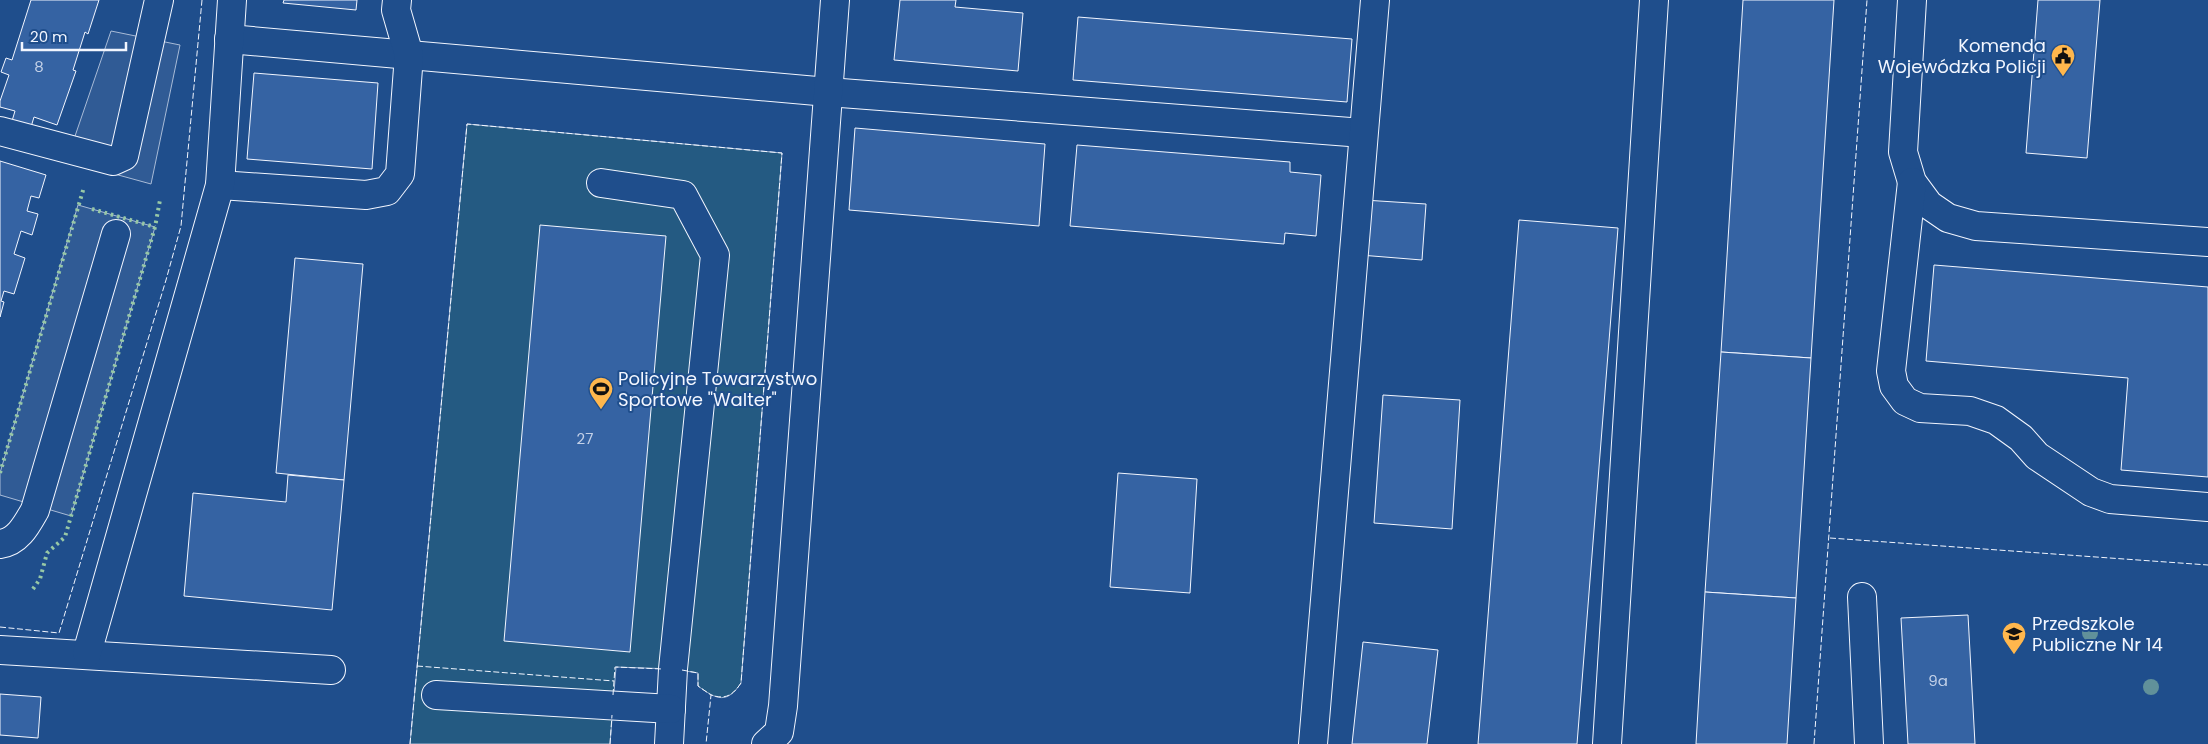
<svg xmlns="http://www.w3.org/2000/svg" width="2208" height="744" viewBox="0 0 2208 744" font-family="Poppins,sans-serif">
<style>
.green{fill:#245a82;stroke:#a8bbd7}
.parking{fill:#305b95;stroke:#a8bbd7}
.building{fill:#3563a3;stroke:#f2f6ff}
.lines{fill:none;stroke-linecap:round;stroke-linejoin:round}
.minor-casing{stroke:#f2f6ff;stroke-width:30}
.minor{stroke:#1f4e8c;stroke-width:28}
.hedge{stroke:#97c8a6;stroke-width:4;stroke-dasharray:2.5 4;stroke-linecap:butt}
.fence{stroke:#f2f6ff;stroke-width:1;stroke-dasharray:6 2.5;stroke-linecap:butt}
.tree{fill:#61919a}
.labels{text-anchor:middle;stroke-width:4;stroke-linejoin:round;paint-order:stroke}
.number-label{font-size:15px;fill:#c3d1e8}
.poi-label{font-size:18px;fill:#f2f6ff;stroke:#1f4e8c;text-anchor:start}
</style>
<rect width="100%" height="100%" fill="#1f4e8c"/>
<!-- green -->
<path class="green" d="M467 124 782 153 741 683C727 704 717 700 698 686V673L673 669 616 667 610 744H410Z"/>
<!-- parking -->
<g class="parking">
<path d="M111 31 180 45 151 184 100 170 74 139Z"/>
<path d="M78 205 155 227 71 516 0 495V473Z"/>
</g>
<!-- building -->
<g class="building">
<path d="M31 0H99L88 34 85 32 73 70 76 71 57 125 34 117 31 127 12 121 15 111 0 107V101L9 75 1 72 6 58 12 60Z"/>
<path d="M284 0H357L356 10 283 3Z"/>
<path d="M900 0H956L955 7 1023 13 1018 71 894 60Z"/>
<path d="M1743 0H1834L1811 358 1721 352Z"/>
<path d="M2038 0H2100L2087 158 2026 153Z"/>
<path d="M1078 17 1352 39 1347 102 1073 80Z"/>
<path d="M254 73 378 83 372 169 247 159Z"/>
<path d="M855 128 1045 144 1039 226 849 210Z"/>
<path d="M1077 145 1290 162V172L1321 175 1316 236 1285 233 1284 244 1070 226Z"/>
<path d="M0 161 46 175 39 198 31 196 27 211 38 214 32 235 21 231 14 254 25 258 14 294 4 291 1 301 4 302 0 317Z"/>
<path d="M1364 200 1426 204 1422 260 1360 255Z"/>
<path d="M1519 220 1618 228 1577 744H1478Z"/>
<path d="M540 225 666 236 630 652 504 641Z"/>
<path d="M295 258 363 264 344 480 276 473Z"/>
<path d="M1934 265 2208 287V477L2121 470 2128 378 1926 361Z"/>
<path d="M1721 352 1811 358 1796 598 1705 592Z"/>
<path d="M1383 395 1460 400 1452 529 1374 523Z"/>
<path d="M1118 473 1197 479 1190 593 1110 587Z"/>
<path d="M288 475 344 480 332 610 184 596 193 493 286 502Z"/>
<path d="M1705 592 1796 598 1787 744H1696Z"/>
<path d="M1968 615 1975 744H1908L1901 618Z"/>
<path d="M1363 642 1438 650 1427 744H1352Z"/>
<path d="M0 694 41 697 38 738 0 735Z"/>
</g>
<g class="lines">
<defs>
<g id="minor">
<path d="M1912 0 1903 152 1912 182 1929 205 1948 218 1976 226 2208 242"/>
<path d="M229 39 828 92 1363 133"/>
<path d="M0 131 113 161 124 156 159 0"/>
<path d="M1912 182 1891 371 1894 386 1905 401 1920 408 1970 411 1996 420 2021 438 2037 456 2091 492 2110 499 2208 507"/>
<path d="M601 183 683 195 715 255 673 669 669 744"/>
<path d="M220 185 366 195 387 191 400 174 409 55 396 10 397 0"/>
<path d="M0 544C18 542 27 524 35 510L116 234"/>
<path d="M1862 597 1869 744"/>
<path d="M0 650 331 670"/>
<path d="M87 653 220 185 232 0"/>
<path d="M436 695 671 709"/>
<path d="M766 744 779 732 783 706 835 0"/>
<path d="M1313 744 1375 0"/>
<path d="M1607 744 1654 0"/>
</g>
</defs>
<!-- minor casing -->
<use href="#minor" class="minor-casing"/>
<!-- minor -->
<use href="#minor" class="minor"/>
<!-- hedge -->
<g class="hedge">
<path d="M92 209 155 227"/>
<path d="M0 473 84 187"/>
<path d="M33 589 40 579 47 553 65 537 155 227 160 200"/>
</g>
<!-- fence -->
<g class="fence">
<path d="M1830 538 2208 565"/>
<path d="M0 627 59 633 166 280 181 226 202 0"/>
<path d="M417 666 614 681"/>
<path d="M682 670 698 673V686L711 695"/>
<path d="M613 695 615 667 662 669"/>
<path d="M410 744 467 124 782 153 741 683C733 695 726 700 711 695L706 744"/>
<path d="M610 744 612 715"/>
<path d="M1814 744 1867 0"/>
</g>
</g>
<!-- trees -->
<g class="tree">
<circle cx="2090" cy="633" r="8"/>
<circle cx="2151" cy="687" r="8"/>
</g>
<!-- icons -->
<defs>
<symbol id="civic-pin" viewBox="-11 -11 22 30"><path d="M0 17L-7.5 6A9.5 9.5 0 1 1 7.5 6Z" fill="#ffb74d" stroke="#1f4e8c"/><path d="M-.6-6.5H3V-4.5H.6V-3L4-1V1h2V6H-6V1h2V-1L-.6-3ZM-1.2 2.5V6h2.4V2.5Z" fill="#111"/></symbol>
<symbol id="stadium-pin" viewBox="-11 -11 22 30"><path d="M0 17L-7.5 6A9.5 9.5 0 1 1 7.5 6Z" fill="#ffb74d" stroke="#1f4e8c"/><path d="M0-5a6.5 5 0 1 0 0 10a6.5 5 0 1 0 0-10ZM-3.5-1.8h7v3.6h-7Z" fill="#111"/></symbol>
<symbol id="school-pin" viewBox="-11 -11 22 30"><path d="M0 17L-7.5 6A9.5 9.5 0 1 1 7.5 6Z" fill="#ffb74d" stroke="#1f4e8c"/><path d="M0-5L7-2L0 1L-7-2ZM-4 1L0 2.5L4 1V4Q0 6-4 4Z" fill="#111"/></symbol>
</defs>
<g fill-rule="evenodd">
<use href="#civic-pin" x="2049" y="42" width="28" height="38"/>
<use href="#stadium-pin" x="587" y="375" width="28" height="38"/>
<use href="#school-pin" x="2000" y="620" width="28" height="38"/>
</g>
<g class="labels">
<!-- number labels -->
<g class="number-label">
<text x="39" y="72">8</text>
<text x="585" y="444">27</text>
<text x="1938" y="686">9a</text>
</g>
<!-- poi labels -->
<g class="poi-label">
<text x="2046" y="52" text-anchor="end">Komenda<tspan x="2046" dy="21">Wojewódzka Policji</tspan></text>
<text x="618" y="385">Policyjne Towarzystwo<tspan x="618" dy="21">Sportowe "Walter"</tspan></text>
<text x="2032" y="630">Przedszkole<tspan x="2032" dy="21">Publiczne Nr 14</tspan></text>
</g>
</g>
<!-- scale -->
<path d="M22 42v8h104v-8" fill="none" stroke="#f2f6ff" stroke-width="2.5"/>
<text x="30" y="42" font-size="15" fill="#f2f6ff" stroke="#1f4e8c" stroke-width="4" paint-order="stroke">20 m</text>
</svg>
